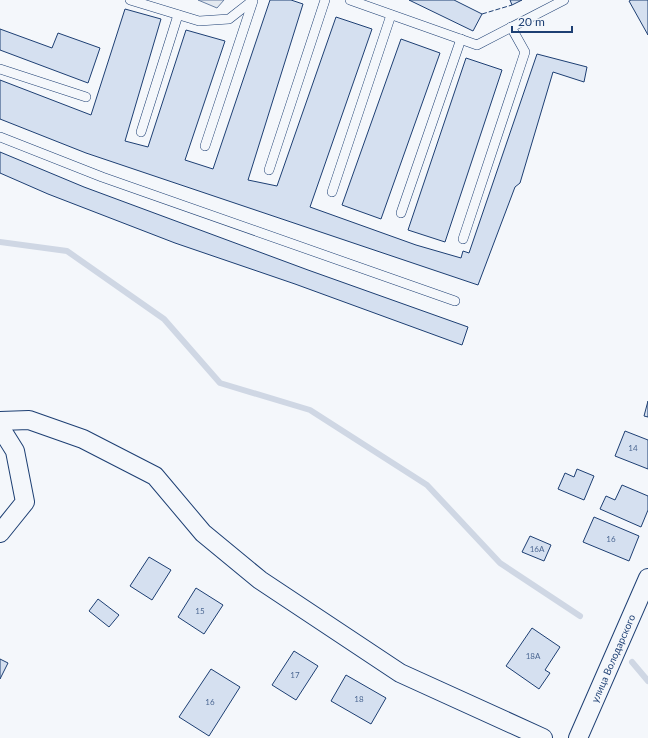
<svg xmlns="http://www.w3.org/2000/svg" width="648" height="738" viewBox="0 0 648 738" font-family="Lato,sans-serif">
<style>
.green{fill:#e3e9f0;stroke:#687fa3}
.lines{fill:none;stroke-linecap:round;stroke-linejoin:round}
.stream{stroke:#cfd7e4;stroke-width:6}
.building{fill:#d5e0f0;stroke:#1d3f73}
.service-casing{stroke:#1d3f73;stroke-width:10}
.minor-casing{stroke:#1d3f73;stroke-width:20}
.service{stroke:#f4f7fb;stroke-width:9}
.minor{stroke:#f4f7fb;stroke-width:18}
.fence{stroke:#1d3f73;stroke-width:1;stroke-dasharray:5 2;stroke-linecap:butt}
.labels{text-anchor:middle;stroke-width:3;stroke-linejoin:round;paint-order:stroke}
.number-label{font-size:8px;fill:#4b6792}
.street-label{font-size:10px;fill:#1d3f73;stroke:#f4f7fb}
</style>
<rect width="100%" height="100%" fill="#f4f7fb"/>
<!-- green -->
<path class="green" d="M198 0H224L217 8Z"/>
<g class="lines">
<!-- stream -->
<g class="stream">
<path d="M0 242 67 251 164 319 220 383 310 410 427 485 500 563 580 616"/>
<path d="M632 662 648 681"/>
</g>
</g>
<!-- building -->
<g class="building">
<path d="M270 0H291L303 4 248 180 277 186 336 17 372 29 310 207 416 245 461 258 463 251 469 253 537 54 587 67 584 82 553 72 520 183 515 187 478 285 86 153 0 119V80L91 115 125 9 161 19 125 141 148 147 186 30 225 41 185 160 213 169Z"/>
<path d="M409 0H454L482 14 473 31Z"/>
<path d="M510 0H522L512 5Z"/>
<path d="M631 0H648V35L629 1Z"/>
<path d="M0 29 52 48 58 33 100 48 88 83 0 50Z"/>
<path d="M401 39 440 53 381 219 342 205Z"/>
<path d="M466 58 502 70 445 242 408 230Z"/>
<path d="M0 152 84 187 308 270 468 327 462 345 295 284 175 243 48 194 0 173Z"/>
<path d="M648 401V417L644 416Z"/>
<path d="M625 431 648 440V469L615 456Z"/>
<path d="M577 469 594 476 584 500 558 489 565 473 574 477Z"/>
<path d="M622 485 648 496V510L641 527 600 509 606 496 615 500Z"/>
<path d="M594 517 639 536 629 561 583 542Z"/>
<path d="M530 536 551 545 544 561 522 552Z"/>
<path d="M149 557 171 570 152 600 130 586Z"/>
<path d="M196 588 223 605 204 634 178 617Z"/>
<path d="M98 599 119 615 109 627 89 611Z"/>
<path d="M532 628 560 647 545 670 550 673 539 689 506 666Z"/>
<path d="M294 651 318 666 296 700 272 685Z"/>
<path d="M0 659 8 663 0 679Z"/>
<path d="M211 669 240 687 209 736 179 717Z"/>
<path d="M346 675 386 698 371 724 331 701Z"/>
</g>
<g class="lines">
<defs>
<g id="service">
<path d="M130 0 199 21 229 19 252 1"/>
<path d="M350 0 477 45 564 0"/>
<path d="M0 69 86 97"/>
<path d="M141 132 178 15"/>
<path d="M0 137 102 177 455 301"/>
<path d="M205 146 253 1"/>
<path d="M269 170 325 0"/>
<path d="M332 192 391 15"/>
<path d="M401 213 461 39"/>
<path d="M463 239 525 52 511 27"/>
</g>
<g id="minor">
<path d="M0 421 29 420 83 439 155 476 203 533 260 580 400 673 543 738"/>
<path d="M0 427 15 451 25 502 0 533"/>
<path id="s1" d="M578 738 648 578"/>
</g>
</defs>
<!-- service casing -->
<use href="#service" class="service-casing"/>
<!-- minor casing -->
<use href="#minor" class="minor-casing"/>
<!-- service -->
<use href="#service" class="service"/>
<!-- minor -->
<use href="#minor" class="minor"/>
<!-- fence -->
<path class="fence" d="M482 14 512 5"/>
</g>
<g class="labels">
<!-- number labels -->
<g class="number-label">
<text x="633" y="451">14</text>
<text x="611" y="542">16</text>
<text x="537" y="552">16А</text>
<text x="200" y="614">15</text>
<text x="533" y="659">18А</text>
<text x="295" y="678">17</text>
<text x="359" y="702">18</text>
<text x="210" y="705">16</text>
</g>
<!-- street labels -->
<g class="street-label">
<text dy="4" stroke="none"><textPath href="#s1" startOffset="87">улица Володарского</textPath></text>
</g>
</g>
<!-- scale -->
<path d="M512 26v6h60v-6" fill="none" stroke="#1d3f73" stroke-width="2"/>
<text x="518" y="26" font-size="12" fill="#1d3f73" stroke="#f4f7fb" stroke-width="3" paint-order="stroke">20 m</text>
</svg>
